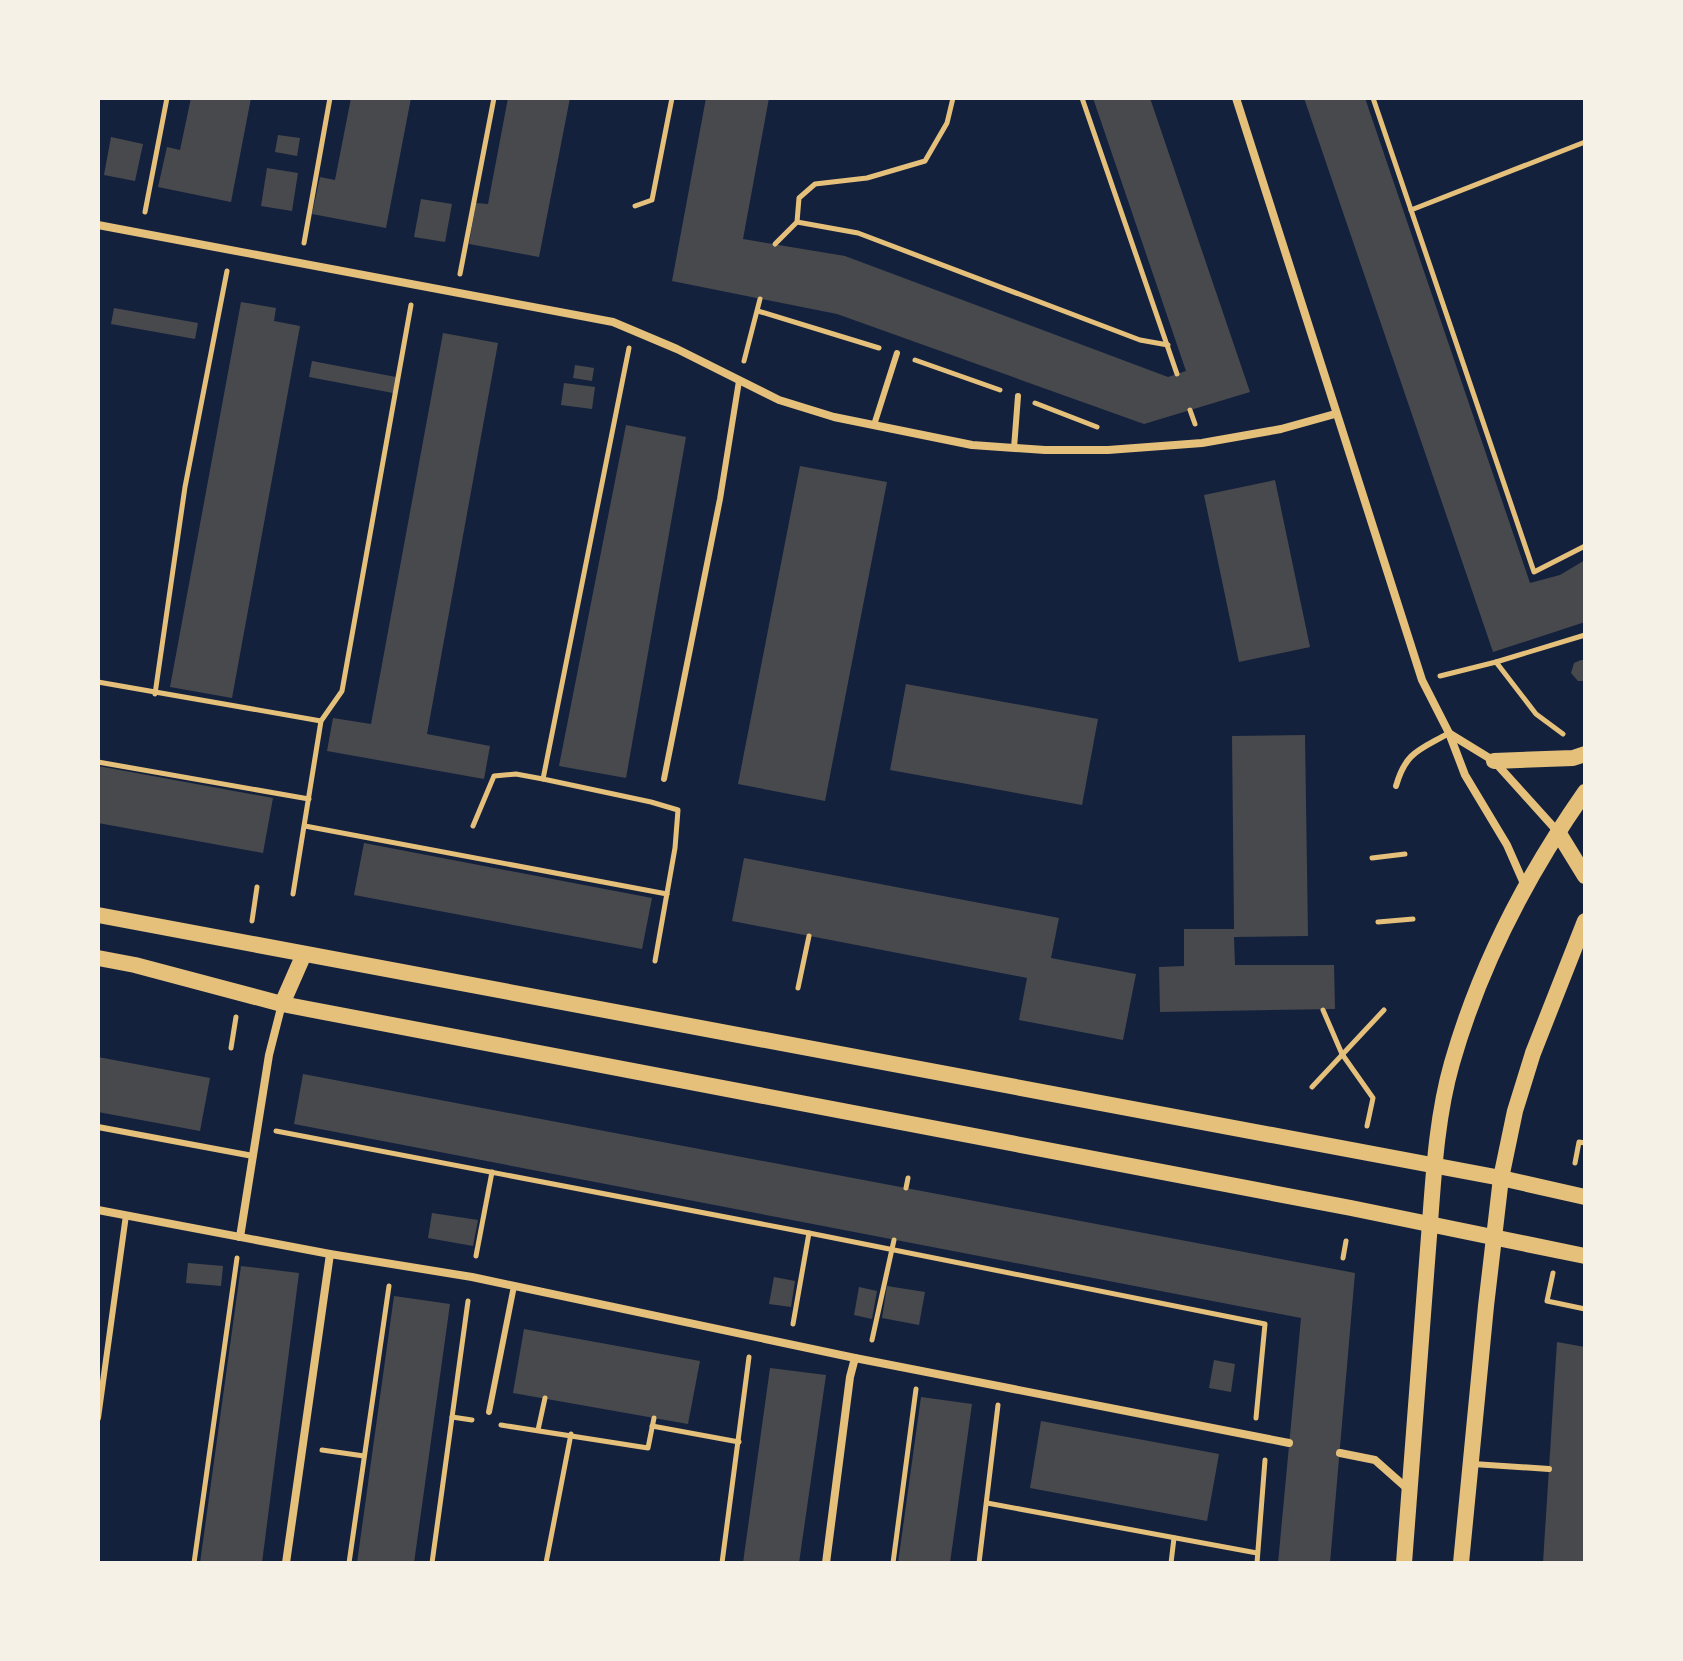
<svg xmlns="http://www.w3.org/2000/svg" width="1683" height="1661" viewBox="0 0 1683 1661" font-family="'PT Sans',sans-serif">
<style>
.building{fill:#48494c}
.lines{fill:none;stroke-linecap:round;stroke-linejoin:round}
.path{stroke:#e5c07b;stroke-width:5}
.service{stroke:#e5c07b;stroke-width:6}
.minor{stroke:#e5c07b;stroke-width:8}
.secondary{stroke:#e5c07b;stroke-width:16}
</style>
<rect width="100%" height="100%" fill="#14213d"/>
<!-- building -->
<g class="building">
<path d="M191 98H251L231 202 158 187 167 147 180 150Z"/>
<path d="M351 98H411L386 228 312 214 320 177 335 180Z"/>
<path d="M508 98H570L539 257 469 244 476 203 488 204Z"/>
<path d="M706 98H769L743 239 845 256 1168 377 1186 371 1093 98H1150L1250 392 1144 424 837 314 672 281Z"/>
<path d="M1304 98H1365L1530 583 1560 575 1585 560V622L1493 652Z"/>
<path d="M278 135 300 138 297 156 275 152Z"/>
<path d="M111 137 143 144 135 181 104 175Z"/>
<path d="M267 168 298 173 292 211 261 206Z"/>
<path d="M421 199 452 204 445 242 414 237Z"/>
<path d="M241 302 276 308 274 321 300 326 232 698 170 687Z"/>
<path d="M114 308 198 323 195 339 111 324Z"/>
<path d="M443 333 498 343 427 734 490 746 484 779 327 751 333 718 371 724Z"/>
<path d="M312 361 396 377 393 393 309 377Z"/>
<path d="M575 365 594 368 592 381 573 378Z"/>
<path d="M564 383 595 387 592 409 561 405Z"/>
<path d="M626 425 686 437 626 778 559 766Z"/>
<path d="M800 466 887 482 825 801 738 784Z"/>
<path d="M1275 480 1310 647 1239 662 1204 495Z"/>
<path d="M1581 660H1585V681H1578L1571 673 1574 663Z"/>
<path d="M906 684 1098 719 1082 805 890 770Z"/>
<path d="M1305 735 1308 936 1234 937 1235 965H1334L1335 1009 1160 1012 1159 967 1184 966V929H1234L1232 736Z"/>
<path d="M98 766 273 798 263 853 98 823Z"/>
<path d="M364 843 652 898 642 949 354 895Z"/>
<path d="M744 858 1059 918 1051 958 1136 974 1123 1040 1019 1020 1027 978 732 921Z"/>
<path d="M98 1057 210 1078 200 1131 98 1112Z"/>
<path d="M303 1074 1355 1273 1330 1563H1278L1301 1318 294 1124Z"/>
<path d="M432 1213 478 1220 473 1246 428 1238Z"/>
<path d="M188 1263 223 1266 221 1286 186 1283Z"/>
<path d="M241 1266 299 1273 262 1563H200Z"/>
<path d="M774 1277 795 1281 791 1307 769 1304Z"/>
<path d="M887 1286 925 1292 919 1325 882 1318Z"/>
<path d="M859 1287 877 1291 872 1319 854 1315Z"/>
<path d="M394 1296 450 1304 414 1563H357Z"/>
<path d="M524 1329 700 1361 688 1424 513 1393Z"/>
<path d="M1557 1342 1585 1347V1563H1543Z"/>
<path d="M1214 1360 1235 1364 1231 1392 1209 1388Z"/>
<path d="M770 1368 826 1375 799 1563H743Z"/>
<path d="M921 1397 972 1404 950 1563H898Z"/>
<path d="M1041 1421 1219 1454 1207 1521 1030 1488Z"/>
</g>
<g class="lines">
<!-- path -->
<g class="path">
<path d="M1082 98 1177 374"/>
<path d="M1373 98 1534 572 1585 546"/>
<path d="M635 206 652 200 672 98"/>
<path d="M1411 210 1585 142"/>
<path d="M145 212 167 98"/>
<path d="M797 222 858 233 1140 340 1168 345"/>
<path d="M304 243 330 98"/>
<path d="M775 244 797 222 799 198 815 184 867 178 925 161 947 123 953 98"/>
<path d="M460 274 494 98"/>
<path d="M758 311 879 348"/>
<path d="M629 348 543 779 651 802 678 810 675 848 655 961"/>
<path d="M915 360 1000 390"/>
<path d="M744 361 760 299"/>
<path d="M1035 403 1097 427"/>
<path d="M1190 410 1195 424"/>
<path d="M1496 662 1536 714 1563 734"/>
<path d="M1440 676 1496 662 1585 635"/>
<path d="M98 682 321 721"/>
<path d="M155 694 185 487 227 271"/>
<path d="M98 762 309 799"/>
<path d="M305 826 667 894"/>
<path d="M473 826 494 776 516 774 543 779"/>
<path d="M1372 858 1405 854"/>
<path d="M293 894 321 721 342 691 411 305"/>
<path d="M252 921 257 887"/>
<path d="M1378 922 1413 919"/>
<path d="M798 988 809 936"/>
<path d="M1323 1010 1342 1054 1373 1098 1367 1126"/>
<path d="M231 1048 236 1017"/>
<path d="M1312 1087 1384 1010"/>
<path d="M276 1131 809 1233 1265 1324 1256 1418"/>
<path d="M1575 1163 1579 1142 1585 1143"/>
<path d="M906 1188 908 1178"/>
<path d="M476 1256 492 1172"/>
<path d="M1343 1258 1346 1241"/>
<path d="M1553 1273 1547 1301 1585 1309"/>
<path d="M793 1324 809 1233"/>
<path d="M872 1340 894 1240"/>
<path d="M452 1417 472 1420"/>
<path d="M501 1425 648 1448 654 1418"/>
<path d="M652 1426 739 1442"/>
<path d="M538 1430 545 1398"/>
<path d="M322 1450 364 1456"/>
<path d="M987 1503 1257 1553"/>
<path d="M194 1563 237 1258"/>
<path d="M349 1563 389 1286"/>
<path d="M432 1563 468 1301"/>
<path d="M546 1563 571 1434"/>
<path d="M722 1563 749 1357"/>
<path d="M893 1563 916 1389"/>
<path d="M979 1563 998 1405"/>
<path d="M1171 1563 1174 1538"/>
<path d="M1257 1563 1265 1460"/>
</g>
<!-- service -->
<g class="service">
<path d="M874 425 897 353"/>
<path d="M1014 448 1018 396"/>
<path d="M664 779 720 499 739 381"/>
<path d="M1396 786C1406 751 1420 750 1449 733"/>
<path d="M98 1127 253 1156"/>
<path d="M489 1412 514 1286"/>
<path d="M98 1418 126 1215"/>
<path d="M1473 1464 1549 1469"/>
</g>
<!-- minor -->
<g class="minor">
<path d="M1236 98 1422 680 1449 733 1465 775 1507 845 1525 886"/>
<path d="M98 225 613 322 677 349 779 400 834 417 972 445 1045 450H1108L1202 443 1281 429 1335 414"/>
<path d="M1450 734 1494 761 1558 832"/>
<path d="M98 1210 330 1254 472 1277 855 1358 1289 1443"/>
<path d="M240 1237 269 1055 282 1004"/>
<path d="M1340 1453 1375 1460 1410 1491"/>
<path d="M286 1563 330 1254"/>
<path d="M826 1563 850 1377 855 1358"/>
</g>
<!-- secondary -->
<g class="secondary">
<path d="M1494 761 1573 758 1585 754"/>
<path d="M1558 832 1585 876"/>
<path d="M98 915 1501 1178 1585 1197"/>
<path d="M98 958 135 965 282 1004 1351 1208 1585 1256"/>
<path d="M282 1004 304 954"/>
<path d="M1404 1563C1413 1458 1420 1353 1428 1249 1433 1188 1435 1122 1452 1063 1480 965 1527 875 1585 792"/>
<path d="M1461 1563 1486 1306 1501 1178 1515 1111 1533 1053 1585 921"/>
</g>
</g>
<!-- border -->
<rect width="1683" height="1661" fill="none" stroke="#f6f1e7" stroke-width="200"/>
</svg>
